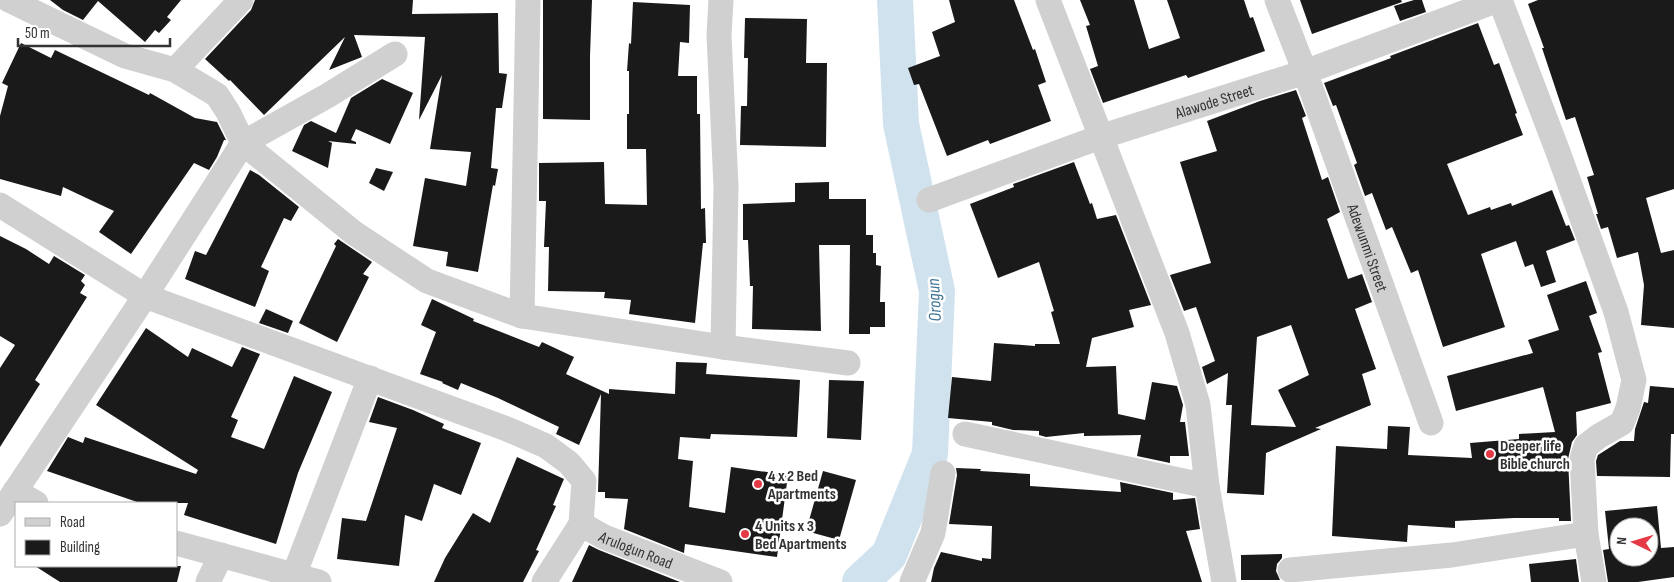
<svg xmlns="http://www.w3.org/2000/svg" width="1674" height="582" viewBox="0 0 1674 582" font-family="'Sofia Sans Condensed',sans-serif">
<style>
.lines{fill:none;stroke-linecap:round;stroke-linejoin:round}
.river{stroke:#cfe2ee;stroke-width:36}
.building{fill:#1a1a1a;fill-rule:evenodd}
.street{stroke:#d0d0d0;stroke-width:25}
.poi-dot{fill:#e63946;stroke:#fff;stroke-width:2}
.labels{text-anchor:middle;stroke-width:5;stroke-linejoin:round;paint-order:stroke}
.street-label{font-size:16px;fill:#333;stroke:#fff}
.poi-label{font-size:16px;font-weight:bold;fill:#333;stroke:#fff;text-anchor:start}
.water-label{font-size:18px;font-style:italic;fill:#3f7597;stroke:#fff}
</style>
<rect width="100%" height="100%" fill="#fff"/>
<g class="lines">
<!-- river -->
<path class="river" d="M860 582 889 555 930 454 937 291 901 124 895 0"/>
</g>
<!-- building -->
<g class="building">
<path d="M50 0H181L167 17 171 20 159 33 155 30 145 42 98 1 83 20 63 10Z"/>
<path d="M255 0H413L412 14 498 13 499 73 507 74 502 108H496L491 168 498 169 495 186 493 185 478 272 446 266 448 252 413 246 425 178 466 186 471 152 430 149 442 75 419 120 425 37 354 35 362 57 329 70 345 37 264 115 230 80 229 81 205 59 251 10Z"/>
<path d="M543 0H592L590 56V120L543 119Z"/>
<path d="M949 0H1014L1033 50 1035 49 1046 82 1038 85 1051 121 990 144 988 140 947 156 919 84 914 85 908 68 940 56 932 32 955 22Z"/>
<path d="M1080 0H1134L1149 49 1180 38 1167 0H1244L1250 18 1253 17 1265 51 1188 78 1186 75 1103 103 1090 69 1098 66 1086 26 1090 25Z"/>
<path d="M1300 0H1401L1402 2 1312 34Z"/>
<path d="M1414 0H1422L1426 12 1400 21 1394 6Z"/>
<path d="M1538 0H1674V189L1646 198 1661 253 1674 250V328L1641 325 1644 285 1638 252 1617 258 1608 227 1601 229 1596 214H1598L1587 177 1594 175 1575 117 1566 120 1542 48H1544L1528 4Z"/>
<path d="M633 2 690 5 689 43 680 42 678 76H697V114H700L701 209 705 208 706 243H703L695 323 629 314 631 300 604 298 605 292 548 291 549 247H544L546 201H539V163L604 162 605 204 647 205 646 149H627V114H629V71H627L629 43 631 44Z"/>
<path d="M745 18 807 19 806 63H827L826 147 740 145 741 106H747L748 58H744Z"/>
<path d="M1478 23 1494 65 1499 63 1517 113 1515 114 1523 135 1447 164 1468 215 1490 207 1491 210 1511 203 1512 206 1552 190 1566 226 1569 225 1575 240 1546 251 1556 282 1541 287 1533 264 1525 267 1516 241 1481 254 1505 327 1443 347 1418 270 1411 273 1392 227 1386 230 1372 193 1365 196 1354 165 1357 163 1336 105 1333 106 1324 83 1391 58 1390 56Z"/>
<path d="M21 43 51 58 55 50 149 95 150 93 195 118 217 122 226 140H224L217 157 209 170 194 163 131 254 99 232 114 211 63 187 61 196 0 179V116L8 86 2 83Z"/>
<path d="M382 79 413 93 390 144 356 129 351 140 356 142V144L328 141 332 143 328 168 292 151 304 125 311 121 336 133 351 98Z"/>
<path d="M1296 90 1306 116 1302 118 1322 180 1328 177 1340 212 1327 219 1348 279 1362 274 1372 302 1355 309 1376 369 1362 374 1371 405 1315 428 1321 429 1266 453 1264 495 1227 493 1232 405H1226L1228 373 1207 384 1202 367 1215 361 1196 307 1184 311 1170 275 1211 263 1180 162 1217 151 1207 121 1260 101ZM1291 325 1309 375 1278 390 1296 427 1251 425 1257 337Z"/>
<path d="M1074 162 1090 204 1092 203 1097 219 1116 215 1151 305 1129 310 1134 327 1092 338 1086 367 1116 366 1118 414 1145 420 1152 382 1177 386 1183 405 1180 422H1185L1189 456H1170V463L1137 456 1141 435 1084 436V433L1046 437 1039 435V431L1013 430 992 425V422L948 418 952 377 991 381 994 343 1035 346V344H1060L1051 312 1054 311 1039 262 998 278 970 204 1014 187 1013 184Z"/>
<path d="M376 168 393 172 384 191 369 183Z"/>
<path d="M250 170 259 175 299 207 291 221 284 218 261 267 269 271 255 307 185 279 195 251 206 255Z"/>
<path d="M829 182V199H866V235H873V253H876V265L881 266 880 302H885V327H870V334H849L850 245H819L821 331 752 329 753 286H750L748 240H743V204L795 202V183Z"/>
<path d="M0 236 26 249 49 264 54 256 85 275 81 281 85 285 80 293 87 297 35 380 40 384 0 447V368L15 345 0 336Z"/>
<path d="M338 239 372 262 363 274 369 277 337 342 299 323 336 246 334 244Z"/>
<path d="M1586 281 1597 313 1589 316 1602 352 1598 353 1611 403 1576 412 1577 435 1572 442 1568 459 1571 521H1559V518H1514L1455 521V528L1408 525 1407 542 1332 536 1336 446 1387 449 1388 426 1410 427 1408 455 1472 458 1470 443 1519 439V434L1555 432 1543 387 1456 411 1447 376 1533 353 1528 340 1559 330 1547 295Z"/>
<path d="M432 299 474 319 473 321 539 347 542 342 574 357 566 374 609 394V389L675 394 676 362 707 363 706 374 800 380 797 437 711 434 710 439 680 437 678 459 693 461 689 507 725 513 731 467 788 475 777 557 685 544 684 553 624 529 628 499 605 498V492H598L601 394 579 445 556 434 559 427 498 398 461 383 458 390 442 383 443 382 420 374 436 332 421 325Z"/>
<path d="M266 309 293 321 288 333 259 323Z"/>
<path d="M146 328 188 357 192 348 232 367 242 347 260 354 231 417 238 420 231 437 264 449 294 376 332 392 298 473 276 544 184 515 188 503H140L47 471 68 437 83 443 85 437 196 474 198 470 96 405Z"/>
<path d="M829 380 864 381 861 440 827 438Z"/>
<path d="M1650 386 1674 388V434H1671L1670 477 1597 476 1596 461 1598 455 1620 441H1634L1635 429 1644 402 1648 403Z"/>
<path d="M378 397 413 410 444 424 442 428 481 443 461 495 434 484 422 521 405 515 399 566 337 559 342 518 366 521 397 428 369 422Z"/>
<path d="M517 457 564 479 553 505 556 506 536 550 539 551 523 582H434L445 558 473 513 490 523Z"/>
<path d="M956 468 981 469 980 471 1030 474V486L1121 492 1120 482 1173 493V500L1195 498 1200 529 1186 531 1202 582H931L934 568 941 552 982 561V558L991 559 992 526 949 524 957 475Z"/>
<path d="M823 471 856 480 839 540 806 531Z"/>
<path d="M1657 506 1661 548 1674 547V577L1638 582H1608L1603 550 1609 549 1605 511ZM1619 527H1649V557H1619Z"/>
<path d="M589 545 599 550 680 582H572Z"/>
<path d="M1282 554V558L1277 564 1276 571 1280 580H1241V555Z"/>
<path d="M1576 559 1579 582H1531L1529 564Z"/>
<path d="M35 566H181L177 582H60Z"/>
</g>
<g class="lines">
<!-- street -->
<g class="street">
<path d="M9 0 125 56 175 70 217 95 228 112 243 143 354 233 427 281 522 316 723 347 848 363"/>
<path d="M721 0 719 35 726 187 723 347"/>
<path d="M1048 0 1177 333 1198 405 1207 486 1224 582"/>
<path id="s1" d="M1277 0 1305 72 1431 423"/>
<path d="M1500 0 1558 152 1616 312 1634 380 1628 408 1622 423 1599 436 1586 446 1582 459 1586 534 1594 582"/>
<path d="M175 70 241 0"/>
<path id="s2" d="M929 200 1100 137 1305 72 1498 0"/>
<path d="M0 205 145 296 507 429 546 446 569 463 584 481 581 524 544 582"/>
<path d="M522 316 528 0"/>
<path d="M965 434 1207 486"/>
<path d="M15 491 36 503"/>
<path d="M0 514 145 296 243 143 327 96 395 54"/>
<path id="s3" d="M581 524 604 537 720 582"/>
<path d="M176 543 319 582"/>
<path d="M1290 570 1452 555 1586 534"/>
<path d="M294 575 370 378"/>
<path d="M208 582 221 555"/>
<path d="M912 582 933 533 943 473"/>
</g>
</g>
<!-- markers -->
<g class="poi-dot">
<circle cx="1490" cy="454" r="5"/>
<circle cx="758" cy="484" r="5"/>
<circle cx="745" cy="534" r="5"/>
</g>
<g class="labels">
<!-- street labels -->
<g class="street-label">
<text dy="6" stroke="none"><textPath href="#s2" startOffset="302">Alawode Street</textPath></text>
<text dy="6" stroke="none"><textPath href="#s1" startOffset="264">Adewunmi Street</textPath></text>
<text dy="6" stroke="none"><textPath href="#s3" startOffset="61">Arulogun Road</textPath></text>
</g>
<!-- poi labels -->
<g class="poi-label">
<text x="1500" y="451">Deeper life<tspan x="1500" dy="18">Bible church</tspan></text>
<text x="768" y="481">4 x 2 Bed<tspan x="768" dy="18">Apartments</tspan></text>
<text x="755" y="531">4 Units x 3<tspan x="755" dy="18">Bed Apartments</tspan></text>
</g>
<!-- water labels -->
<g class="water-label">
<text transform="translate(934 300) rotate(-93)" y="6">Orogun</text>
</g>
</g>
<!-- legend -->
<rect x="15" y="502" width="162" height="65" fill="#ffffff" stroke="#adadad"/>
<rect x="25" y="518" width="25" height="8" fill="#d0d0d0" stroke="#adadad"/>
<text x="60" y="527" font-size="15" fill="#333333">Road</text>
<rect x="25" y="540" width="25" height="15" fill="#1a1a1a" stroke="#adadad"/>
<text x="60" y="552" font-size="15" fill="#333333">Building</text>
<!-- north arrow -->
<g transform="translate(1634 542) rotate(275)"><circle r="24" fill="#ffffff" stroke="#adadad"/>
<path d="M0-4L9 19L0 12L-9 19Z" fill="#e63946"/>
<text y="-8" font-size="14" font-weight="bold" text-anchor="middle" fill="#333333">N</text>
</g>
<!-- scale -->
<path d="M18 38v8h152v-8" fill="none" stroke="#333333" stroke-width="2.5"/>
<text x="25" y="38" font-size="15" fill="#333333" stroke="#ffffff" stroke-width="4" paint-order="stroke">50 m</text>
</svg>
